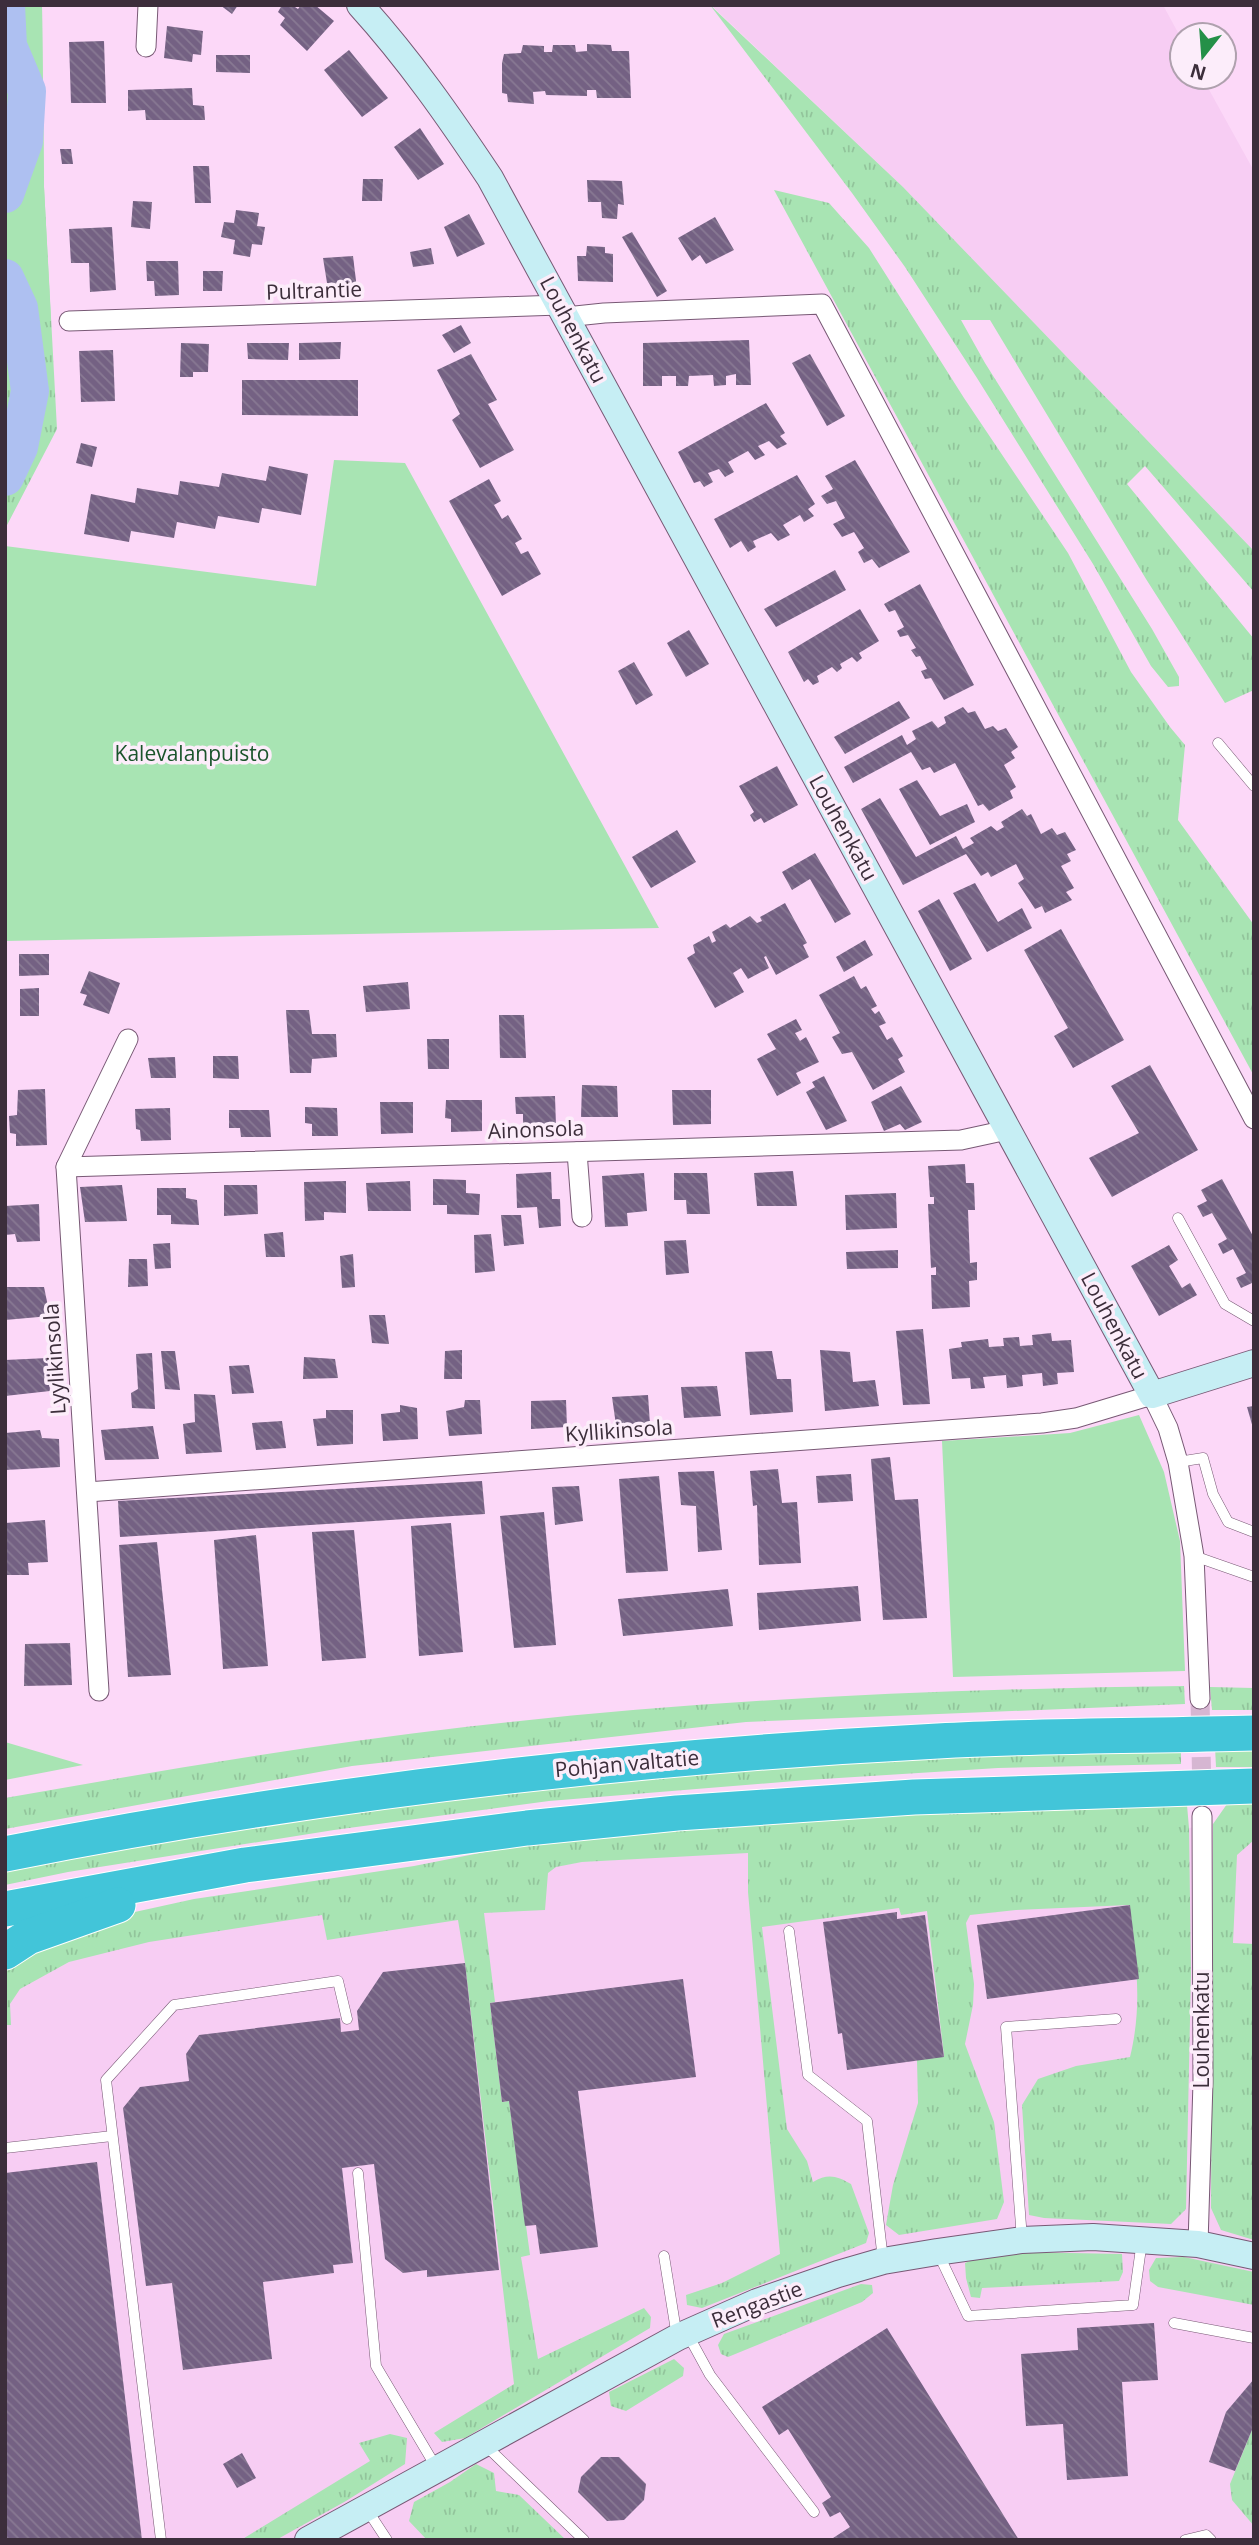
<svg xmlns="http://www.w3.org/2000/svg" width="1259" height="2545" viewBox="0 0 1259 2545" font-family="'Open Sans',sans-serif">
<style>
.built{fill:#f7cdf3}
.grass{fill:url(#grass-tufts)}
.park{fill:#a8e4b3}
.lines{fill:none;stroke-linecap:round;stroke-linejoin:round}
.river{stroke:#aec0f1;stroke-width:38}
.building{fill:url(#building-back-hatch)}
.street-tunnel{stroke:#d6b6d2;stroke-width:19;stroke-dasharray:19 10;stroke-linecap:butt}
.lane-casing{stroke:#785975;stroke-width:11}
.street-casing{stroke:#785975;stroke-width:21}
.secondary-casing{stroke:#785975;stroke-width:28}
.highway-casing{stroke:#fff;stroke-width:37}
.lane{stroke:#fff;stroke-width:10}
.street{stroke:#fff;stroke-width:19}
.secondary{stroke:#c6eef4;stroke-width:26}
.highway{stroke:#42c5d9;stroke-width:35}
.labels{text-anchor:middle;stroke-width:7;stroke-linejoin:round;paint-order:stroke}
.street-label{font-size:21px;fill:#3c2e3b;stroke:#fcedfa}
.park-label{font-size:21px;fill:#1a542b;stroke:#fcedfa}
</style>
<defs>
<pattern id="grass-tufts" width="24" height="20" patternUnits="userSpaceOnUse" patternTransform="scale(1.75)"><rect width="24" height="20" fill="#a8e4b3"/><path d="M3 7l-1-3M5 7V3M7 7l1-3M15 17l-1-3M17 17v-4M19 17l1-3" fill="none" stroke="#92c49b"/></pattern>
<pattern id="building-back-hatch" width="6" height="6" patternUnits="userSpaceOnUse" patternTransform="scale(1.75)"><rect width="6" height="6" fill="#746183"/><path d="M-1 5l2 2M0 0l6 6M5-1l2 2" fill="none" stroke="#887993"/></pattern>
</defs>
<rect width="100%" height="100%" fill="#fcd8f8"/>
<!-- built -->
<g class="built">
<path d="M711 5H1163L1182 40V77H1202L1254 171V551L903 187Z"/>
<path d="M1213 1824H1254V2540H5V2002L19 1989 69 1962 148 1934 582 1862 1140 1828H1189Z"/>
</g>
<!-- grass -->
<g class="grass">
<path d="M5 5H42L44 187 57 429 5 529Z"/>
<path d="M710 5 903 187 1254 551V592L1145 466 1127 484 1254 639V690L1225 703 1146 579 990 320H961L985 363 1152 629 1179 677V686L1168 687 1151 666 1093 564 977 378 905 267 852 193Z"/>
<path d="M774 190 829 203 869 248 964 398 1068 553 1131 672 1170 727 1185 745 1178 820 1254 925V1076Z"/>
<path d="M1184 1686 1185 1704 746 1722 352 1766 5 1829V1798C158 1771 311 1745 465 1727 703 1699 944 1689 1184 1686Z"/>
<path d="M1210 1687 1254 1688V1710H1212Z"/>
<path d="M1181 1745V1764L998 1768 807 1780 549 1801 334 1830 68 1872 5 1885V1865L153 1839 697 1768Z"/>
<path d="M1215 1747H1254V1767H1216Z"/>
<path d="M1254 1802V1840L1237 1855 1233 1943 1254 1944V2240L1221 2230 1211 2208 1213 1824 1227 1804Z"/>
<path d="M1187 1805 1189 1828 1191 1972 1186 2209 1171 2224 1044 2218 1029 2215 1022 2105 1038 2079 1076 2066 1130 2057C1143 2004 1136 1959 1129 1905L1016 1910 970 1915 966 1923 974 1984 973 2005 965 2044 994 2122 1004 2202 997 2219 899 2235 886 2225 893 2185 918 2103 917 2060 944 2056 927 1911 901 1915 899 1908 762 1927 787 2129 807 2161 813 2182C828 2173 837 2176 851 2184L869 2233 866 2243 702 2308 687 2305 686 2295 722 2283 780 2254 748 1892V1853L582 1862 556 1867 548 1873 545 1910 484 1913 495 2002 490 2003 502 2102 509 2101 530 2255 521 2257 538 2359 644 2308 651 2317 650 2328 465 2438 442 2442 434 2433 514 2384 465 1963 458 1920 327 1940 322 1915 149 1942 69 1962 20 1989 10 2004 11 2025H5V1966L112 1917 194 1899 414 1866 550 1839 823 1817Z"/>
<path d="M1022 2252 1122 2254 1123 2272 1119 2281 982 2288 980 2298 971 2297 966 2278 965 2263 982 2256Z"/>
<path d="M1184 2257 1254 2272V2305L1158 2287 1150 2281 1149 2270 1156 2258Z"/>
<path d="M861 2284 872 2285 873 2293 862 2302 728 2357 721 2354 718 2345 724 2334Z"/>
<path d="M674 2359 684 2368 683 2376 626 2411 611 2406 609 2392Z"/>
<path d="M1254 2425V2526L1232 2500 1230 2484Z"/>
<path d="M390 2434 407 2438 405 2464 346 2501 276 2540H241L370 2461 359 2443Z"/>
<path d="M476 2464 494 2473 496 2491 519 2495 566 2540H427L409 2521 414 2502 450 2482Z"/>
</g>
<!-- park -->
<g class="park">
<path d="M5 5H42L44 187 51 321 5 322Z"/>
<path d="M334 460 405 463 659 928 5 941V546L316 586Z"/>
<path d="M1139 1415 1164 1472 1180 1541 1185 1671 953 1677 942 1441 1070 1433Z"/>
<path d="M5 1742 83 1765 5 1780Z"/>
</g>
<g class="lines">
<!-- river -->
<g class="river">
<path d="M5 194 24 141 27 91 8 46 6 5"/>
<path d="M5 278 19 308 30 391 19 447 5 477"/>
</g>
</g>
<!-- building -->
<g class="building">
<path d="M220 5H238L232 14Z"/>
<path d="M282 5H292L298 9 301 5H315L334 21 307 51 280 25 285 18 278 12Z"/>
<path d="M167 26 203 31 201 55 193 54 192 62 164 58Z"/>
<path d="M104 41 106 103H71L69 42Z"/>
<path d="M587 44 611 45 612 51H629L631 98H597L596 90H587V96L546 95 545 91 533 92 534 104 508 102 507 94 502 93V63L504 54 521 53 523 45 544 46V52H552L553 45H575L576 52 587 51Z"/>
<path d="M349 50 388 98 362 117 324 70Z"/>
<path d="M216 55H250V73L216 72Z"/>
<path d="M192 88 193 105 204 106 205 120H146L145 110 128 111V90Z"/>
<path d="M420 128 444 164 418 180 394 147Z"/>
<path d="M60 149H71L73 164H62Z"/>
<path d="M193 166H209L211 203H195Z"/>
<path d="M363 179H383L382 201H362Z"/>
<path d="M587 180 622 181 624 205 618 204 617 219 602 218 601 202H588Z"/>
<path d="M133 201 152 202 150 229 131 227Z"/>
<path d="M236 210 259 213 257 226 265 227 262 245 252 244 250 257 233 254 235 240 221 237 224 222 234 223Z"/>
<path d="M469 214 485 244 457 257 444 227Z"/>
<path d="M715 217 734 250 706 264 700 255 692 261 678 238Z"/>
<path d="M112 227 116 290 90 292 89 263H71L69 229Z"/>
<path d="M632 232 667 291 657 297 622 237Z"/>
<path d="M587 246 605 247V253L613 254V282L578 281 577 256H586Z"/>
<path d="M431 248 434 264 413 267 410 252Z"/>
<path d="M353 256 357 289H328L323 258Z"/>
<path d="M146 261H178L179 295 155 296 154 281H147Z"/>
<path d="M203 271H223L222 291H203Z"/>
<path d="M461 325 471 343 454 353 442 335Z"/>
<path d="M749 340 751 385H736V374L726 376V385L714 386 713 375 689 376 688 386H676V376H662V386H643V343Z"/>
<path d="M341 342 340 359 299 360V343Z"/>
<path d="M181 343 209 344 208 372H193V377H180Z"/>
<path d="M247 343H289L288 360 248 359Z"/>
<path d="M113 350 115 401 81 402 79 351Z"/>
<path d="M471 354 497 400 488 404 514 450 480 468 452 420 460 414 437 370Z"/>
<path d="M810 354 845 416 827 426 792 363Z"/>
<path d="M242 380H358V416L242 415Z"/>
<path d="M766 403 785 433 780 436 787 444 777 449 769 441 758 446 765 455 755 460 748 451 728 462 734 472 725 477 719 469 708 473 713 482 704 487 700 481 694 483 678 452Z"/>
<path d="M81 443 97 447 92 467 76 463Z"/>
<path d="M855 460 910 552 879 568 872 559 864 563 858 552 864 548 854 532 842 537 833 524 845 518 836 501 827 504 821 496 833 489 825 476Z"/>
<path d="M269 466 308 474 301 515 262 508 259 523 218 516 215 529 177 522 174 538 131 531 129 542 84 534 91 494 135 503 137 488 178 495 180 481 219 487 222 473 266 481Z"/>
<path d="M797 475 815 504 808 509 814 516 804 522 800 515 783 525 790 535 778 541 771 533 753 541 756 547 748 552 741 541 730 548 714 519Z"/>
<path d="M489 479 501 501 494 505 502 519 508 515 522 539 515 543 521 554 528 551 541 574 502 596 449 501Z"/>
<path d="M835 570 846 590 776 627 764 609Z"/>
<path d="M920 584 974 685 944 700 931 678 925 679 921 671 927 669 920 656 916 657 911 650 916 648 908 635 900 637 897 631 904 627 895 610 889 612 884 604Z"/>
<path d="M860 609 879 641 859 653 862 658 857 662 852 657 840 664 842 668 837 672 832 667 817 676 819 682 813 685 808 679 804 682 788 652Z"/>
<path d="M689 630 709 664 686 677 667 643Z"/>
<path d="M634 662 653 695 636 705 618 671Z"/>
<path d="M899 701 910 718 845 754 834 737Z"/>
<path d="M963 707 968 713 975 711 985 729 993 726 998 731 1006 728 1018 747 1011 752 1015 758 1004 765 1016 787 1010 791 1013 798 989 811 983 804 978 806 955 763 934 773 930 767 922 770 911 752 853 783 844 767 902 735 907 745 916 739 912 731 932 721 938 728 946 723 944 717Z"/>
<path d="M777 766 798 805 764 823 761 818 754 822 750 815 754 812 739 786Z"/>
<path d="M917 780 940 816 967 804 975 822 930 845 899 789Z"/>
<path d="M880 798 916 857 956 836 963 849 974 843 970 838 991 826 997 831 1004 827 1001 822 1022 809 1027 816 1031 814 1041 834 1052 828 1057 835 1065 832 1076 850 1067 854 1071 861 1061 866 1074 888 1066 892 1072 900 1045 913 1042 906 1035 909 1018 883 1024 879 1016 864 991 877 988 872 981 876 966 854 903 885 861 809Z"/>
<path d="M677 830 696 862 651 888 632 857Z"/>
<path d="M815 853 851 914 835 923 810 879 792 890 782 872Z"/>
<path d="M975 883 998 922 1022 908 1032 928 987 952 953 893Z"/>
<path d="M939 899 972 959 950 971 918 911Z"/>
<path d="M785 903 807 943 803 945 809 957 776 975 766 956 764 957 769 968 748 979 741 968 733 973 744 992 715 1008 687 958 695 953 693 945 709 936 712 943 716 941 712 932 726 924 730 928 750 916 757 923 762 921 760 917Z"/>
<path d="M1061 929 1124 1040 1073 1068 1054 1036 1068 1028 1024 950Z"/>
<path d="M865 940 873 955 844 972 836 957Z"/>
<path d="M19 954H49V975L19 976Z"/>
<path d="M89 971 120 983 109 1014 83 1005 87 995 80 993Z"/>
<path d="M854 976 861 989 866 986 877 1006 871 1009 875 1014 879 1011 886 1023 879 1026 887 1040 892 1037 903 1056 898 1059 905 1072 873 1090 852 1052 842 1054 832 1037 840 1033 819 995Z"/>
<path d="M408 982 410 1009 366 1012 363 986Z"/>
<path d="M39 988V1016H20V989Z"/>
<path d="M286 1010H309L312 1034H336L337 1057 312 1059 311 1073H290Z"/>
<path d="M499 1015H524L526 1058H500Z"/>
<path d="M796 1019 802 1030 795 1033 800 1041 806 1037 819 1062 796 1073 801 1083 777 1096 757 1059 776 1049 767 1034Z"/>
<path d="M427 1039H449V1069H428Z"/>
<path d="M213 1056H238L239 1079 213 1078Z"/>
<path d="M175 1057 176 1078H151L148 1058Z"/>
<path d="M1150 1065 1198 1150 1112 1197 1089 1158 1139 1133 1111 1086Z"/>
<path d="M824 1076 847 1121 826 1130 806 1092 815 1087 812 1082Z"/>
<path d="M582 1085 617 1086 618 1117H581Z"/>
<path d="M901 1086 922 1122 905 1130 900 1124 884 1131 871 1102Z"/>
<path d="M45 1089 47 1145 16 1146V1134L10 1133 9 1116 17 1115 18 1090Z"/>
<path d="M672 1090H711V1124L673 1125Z"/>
<path d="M555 1096 556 1126 523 1127V1114H516L515 1097Z"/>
<path d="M446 1100H482V1131L451 1132V1119L445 1118Z"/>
<path d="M380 1102H413V1133L381 1134Z"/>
<path d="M305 1107 337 1108 338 1136H312V1124L305 1123Z"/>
<path d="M170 1108 171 1140 141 1141 140 1130 136 1129 135 1109Z"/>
<path d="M229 1110H269L271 1137H241L240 1128H229Z"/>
<path d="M965 1164 966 1183H974L975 1210H968L970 1263 977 1262V1280L969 1281 970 1307 932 1309 931 1275H936V1267L931 1268 928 1204H934V1197H930L928 1166Z"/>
<path d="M793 1171 797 1206H757L754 1173Z"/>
<path d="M551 1172 552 1199H560L561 1226 539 1228 537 1207 517 1208 516 1174Z"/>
<path d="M644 1173 647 1211 627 1213 628 1226 605 1227 602 1176Z"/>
<path d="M674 1173H707L710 1214H687L686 1200H674Z"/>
<path d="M433 1179 466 1180V1193L480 1194 479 1215 447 1214V1205H433Z"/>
<path d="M1222 1179 1254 1238V1286L1252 1283 1241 1288 1236 1278 1246 1273 1233 1249 1223 1254 1218 1244 1227 1239 1212 1213 1203 1217 1197 1206 1207 1201 1201 1190Z"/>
<path d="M346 1181V1213L324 1212V1220L305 1221 304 1182Z"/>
<path d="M410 1181 411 1211H368L366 1183Z"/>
<path d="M122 1185 127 1221 85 1222 80 1187Z"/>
<path d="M224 1185H257L258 1214 224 1216Z"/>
<path d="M157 1188H186V1198L197 1200 199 1225 171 1224V1215H157Z"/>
<path d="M896 1193 897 1228 846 1230 845 1195Z"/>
<path d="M39 1204 40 1241 17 1242 15 1234 5 1235V1206Z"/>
<path d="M501 1215H521L524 1244 504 1246Z"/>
<path d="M283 1232 285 1257H266L264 1234Z"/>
<path d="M491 1234 495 1271 475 1273 474 1235Z"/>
<path d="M686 1240 689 1273 666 1275 664 1241Z"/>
<path d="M170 1243 171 1268 155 1269 153 1244Z"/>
<path d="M1169 1245 1178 1260 1169 1266 1182 1288 1190 1283 1197 1295 1159 1316 1131 1266Z"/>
<path d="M898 1250V1268L847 1269 846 1252Z"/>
<path d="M353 1254 355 1287 342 1288 340 1256Z"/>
<path d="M129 1259H147L148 1286 128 1287Z"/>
<path d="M5 1287H44L50 1316 5 1320Z"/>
<path d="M369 1315H385L389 1344 372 1343Z"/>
<path d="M923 1329 930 1404 903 1405 896 1331Z"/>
<path d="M1051 1333 1052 1341 1071 1340 1074 1372 1057 1373 1058 1384 1043 1386 1042 1373 1022 1375 1023 1386 1007 1388 1006 1375 983 1377 985 1388 971 1389 970 1378 952 1379 949 1349 962 1347 961 1342 988 1339 989 1347 1004 1346 1003 1338 1019 1337 1020 1346 1033 1345 1032 1335Z"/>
<path d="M462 1350V1379H444L445 1351Z"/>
<path d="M820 1350 850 1352 853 1382 875 1380 879 1406 825 1411Z"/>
<path d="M161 1351H175L180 1390 165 1389Z"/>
<path d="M772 1351 777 1379H791L793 1412 750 1415 745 1352Z"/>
<path d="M152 1353 155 1409 132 1408 131 1393 138 1389 136 1354Z"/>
<path d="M304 1357 335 1359 338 1378 303 1379Z"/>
<path d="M48 1358 50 1391 5 1396V1360Z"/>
<path d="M249 1365 254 1393 232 1394 229 1366Z"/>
<path d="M717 1386 721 1416 684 1418 681 1387Z"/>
<path d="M194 1394 215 1395 222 1452 186 1454 183 1424 195 1422Z"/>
<path d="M648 1395 650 1424 616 1425 612 1397Z"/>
<path d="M465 1400H480L482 1434 449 1436 446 1411 464 1407Z"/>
<path d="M566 1400 567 1427 531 1429V1401Z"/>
<path d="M400 1405 417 1408 418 1439 383 1441 381 1414 400 1412Z"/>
<path d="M1254 1406V1428H1253L1247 1407Z"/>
<path d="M326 1410H353V1444L317 1446 313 1419 326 1418Z"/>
<path d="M282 1421 286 1448 256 1450 252 1423Z"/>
<path d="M153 1426 159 1459 105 1460 101 1430Z"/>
<path d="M40 1430 42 1438 59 1439 60 1467 5 1470V1433Z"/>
<path d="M890 1457 895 1500 918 1499 927 1618 883 1620 871 1459Z"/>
<path d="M778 1469 782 1503 797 1502 801 1563 759 1565 757 1505 753 1506 750 1471Z"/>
<path d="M714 1471 722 1550 698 1552 696 1506 681 1505 678 1472Z"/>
<path d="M851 1474 853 1501 818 1503 816 1476Z"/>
<path d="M659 1476 668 1571 626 1573 619 1479Z"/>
<path d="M482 1481 485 1514 120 1537 118 1501Z"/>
<path d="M579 1486 583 1521 555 1525 552 1487Z"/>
<path d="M544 1512 556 1645 514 1648 500 1516Z"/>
<path d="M45 1520 48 1562 28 1563 29 1575H5V1523Z"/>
<path d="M451 1523 463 1652 419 1656 411 1526Z"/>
<path d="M354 1530 366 1658 322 1661 312 1532Z"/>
<path d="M256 1535 268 1666 223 1669 214 1540Z"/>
<path d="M157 1542 171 1675 128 1677 119 1545Z"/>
<path d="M858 1586 861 1621 759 1630 757 1593Z"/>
<path d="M728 1589 733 1626 623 1636 618 1599Z"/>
<path d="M70 1643 72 1685 24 1686 25 1644Z"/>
<path d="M1130 1905 1139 1979 987 1999 977 1925Z"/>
<path d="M897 1912V1919L925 1915 944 2057 847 2070 842 2033 838 2034 823 1922Z"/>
<path d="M465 1963 499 2270 427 2277V2270L403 2273 385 2259 374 2164 342 2168 353 2263 333 2265 334 2273 263 2282 272 2359 183 2370 172 2283 146 2286 123 2108 140 2087 189 2081 186 2054 199 2035 340 2018 341 2032 359 2030 357 2011 383 1972Z"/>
<path d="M683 1979 696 2077 578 2091 598 2247 540 2254 536 2225 525 2226 509 2101 502 2102 490 2003Z"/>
<path d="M97 2162 142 2540H5V2173Z"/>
<path d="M1154 2323 1158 2380 1122 2382 1128 2476 1067 2480 1063 2424 1026 2426 1021 2354 1078 2350 1077 2328Z"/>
<path d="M887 2328 1019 2540H830L850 2527 840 2512 830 2517 822 2503 831 2497 788 2429 779 2435 762 2407Z"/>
<path d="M1254 2379V2425L1235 2471 1209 2462 1226 2412Z"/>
<path d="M242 2453 256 2478 237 2488 223 2464Z"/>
<path d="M601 2457H619L646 2484 644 2500 624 2520 607 2521 578 2492 581 2477Z"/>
</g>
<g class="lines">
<!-- street-tunnel -->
<path class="street-tunnel" d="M1200 1699 1202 1796"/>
<defs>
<g id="lane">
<path d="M1218 743 1254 786"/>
<path d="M1178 1218 1225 1304 1254 1321"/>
<path d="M1178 1462 1203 1458 1213 1494 1228 1522 1254 1532"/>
<path d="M1194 1556 1254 1577"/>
<path d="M789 1931 808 2075 867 2121 883 2260"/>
<path d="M5 2148 112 2136"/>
<path d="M358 2173 376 2366 436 2467"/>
<path d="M1022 2239 1006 2027 1116 2019"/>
<path d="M939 2255 968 2316 1133 2305 1142 2241"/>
<path d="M664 2256 677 2337"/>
<path d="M1174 2323 1254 2338"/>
<path d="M687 2333 710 2375 814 2512"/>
<path d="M486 2446 584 2540"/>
<path d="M366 2508 387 2540"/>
<path d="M161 2540 106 2080 174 2005 338 1981 347 2019"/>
<path d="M1185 2540 1206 2535 1211 2540"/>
</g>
<g id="street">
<path d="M146 47 148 5"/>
<path d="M566 317 604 313 822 304 1254 1119"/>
<path d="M69 321 560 305"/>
<path d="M577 1152 582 1217"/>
<path d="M66 1167 961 1140 1007 1130"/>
<path d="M87 1492 1042 1423 1076 1418 1152 1395 1168 1428 1178 1462 1194 1556 1200 1699"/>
<path d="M99 1691 66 1167 128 1039"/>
<path d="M1198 2244 1203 2082 1202 1816"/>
</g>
<g id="secondary">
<path d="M360 5C409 59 450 118 490 178L1152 1395 1254 1363"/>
<path d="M308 2540 678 2337 757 2302 838 2274 883 2261 937 2252 1022 2240 1093 2237 1198 2244 1254 2256"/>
</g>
<g id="highway">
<path d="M5 1854C313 1793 625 1757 938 1741 1043 1735 1149 1736 1254 1733"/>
<path d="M5 1909 245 1865 527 1828 677 1813 914 1797 1254 1786"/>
<path d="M5 1952 28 1937 118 1905"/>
</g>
</defs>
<!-- lane casing -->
<use href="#lane" class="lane-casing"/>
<!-- street casing -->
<use href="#street" class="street-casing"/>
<!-- secondary casing -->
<use href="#secondary" class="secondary-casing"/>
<!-- highway casing -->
<use href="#highway" class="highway-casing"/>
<!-- lane -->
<use href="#lane" class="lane"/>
<!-- street -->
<use href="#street" class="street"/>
<!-- secondary -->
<use href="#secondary" class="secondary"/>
<!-- highway -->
<use href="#highway" class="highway"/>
</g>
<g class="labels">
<!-- street labels -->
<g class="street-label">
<text transform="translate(314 291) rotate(-2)" y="7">Pultrantie</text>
<text transform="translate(573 330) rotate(62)" y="7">Louhenkatu</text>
<text transform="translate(843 828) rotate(61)" y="7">Louhenkatu</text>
<text transform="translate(536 1130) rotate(-2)" y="7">Ainonsola</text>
<text transform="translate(1114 1326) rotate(62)" y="7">Louhenkatu</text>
<text transform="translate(55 1359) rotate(-94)" y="7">Lyylikinsola</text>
<text transform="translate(619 1431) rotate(-4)" y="7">Kyllikinsola</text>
<text transform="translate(627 1764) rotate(-5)" y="7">Pohjan valtatie</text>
<text transform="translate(1202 2030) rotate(-90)" y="7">Louhenkatu</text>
<text transform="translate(757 2305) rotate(-21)" y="7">Rengastie</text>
</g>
<!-- park labels -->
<g class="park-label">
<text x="192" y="761">Kalevalanpuisto</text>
</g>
</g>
<!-- border -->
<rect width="1259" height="2545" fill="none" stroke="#3c2e3b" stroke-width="14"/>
<!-- north arrow -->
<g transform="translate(1203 56) rotate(197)"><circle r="33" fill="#fcedfa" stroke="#afa1ae" stroke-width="2"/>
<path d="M0-5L12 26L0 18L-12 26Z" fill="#249048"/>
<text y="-10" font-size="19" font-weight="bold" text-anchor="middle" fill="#3c2e3b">N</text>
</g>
</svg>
